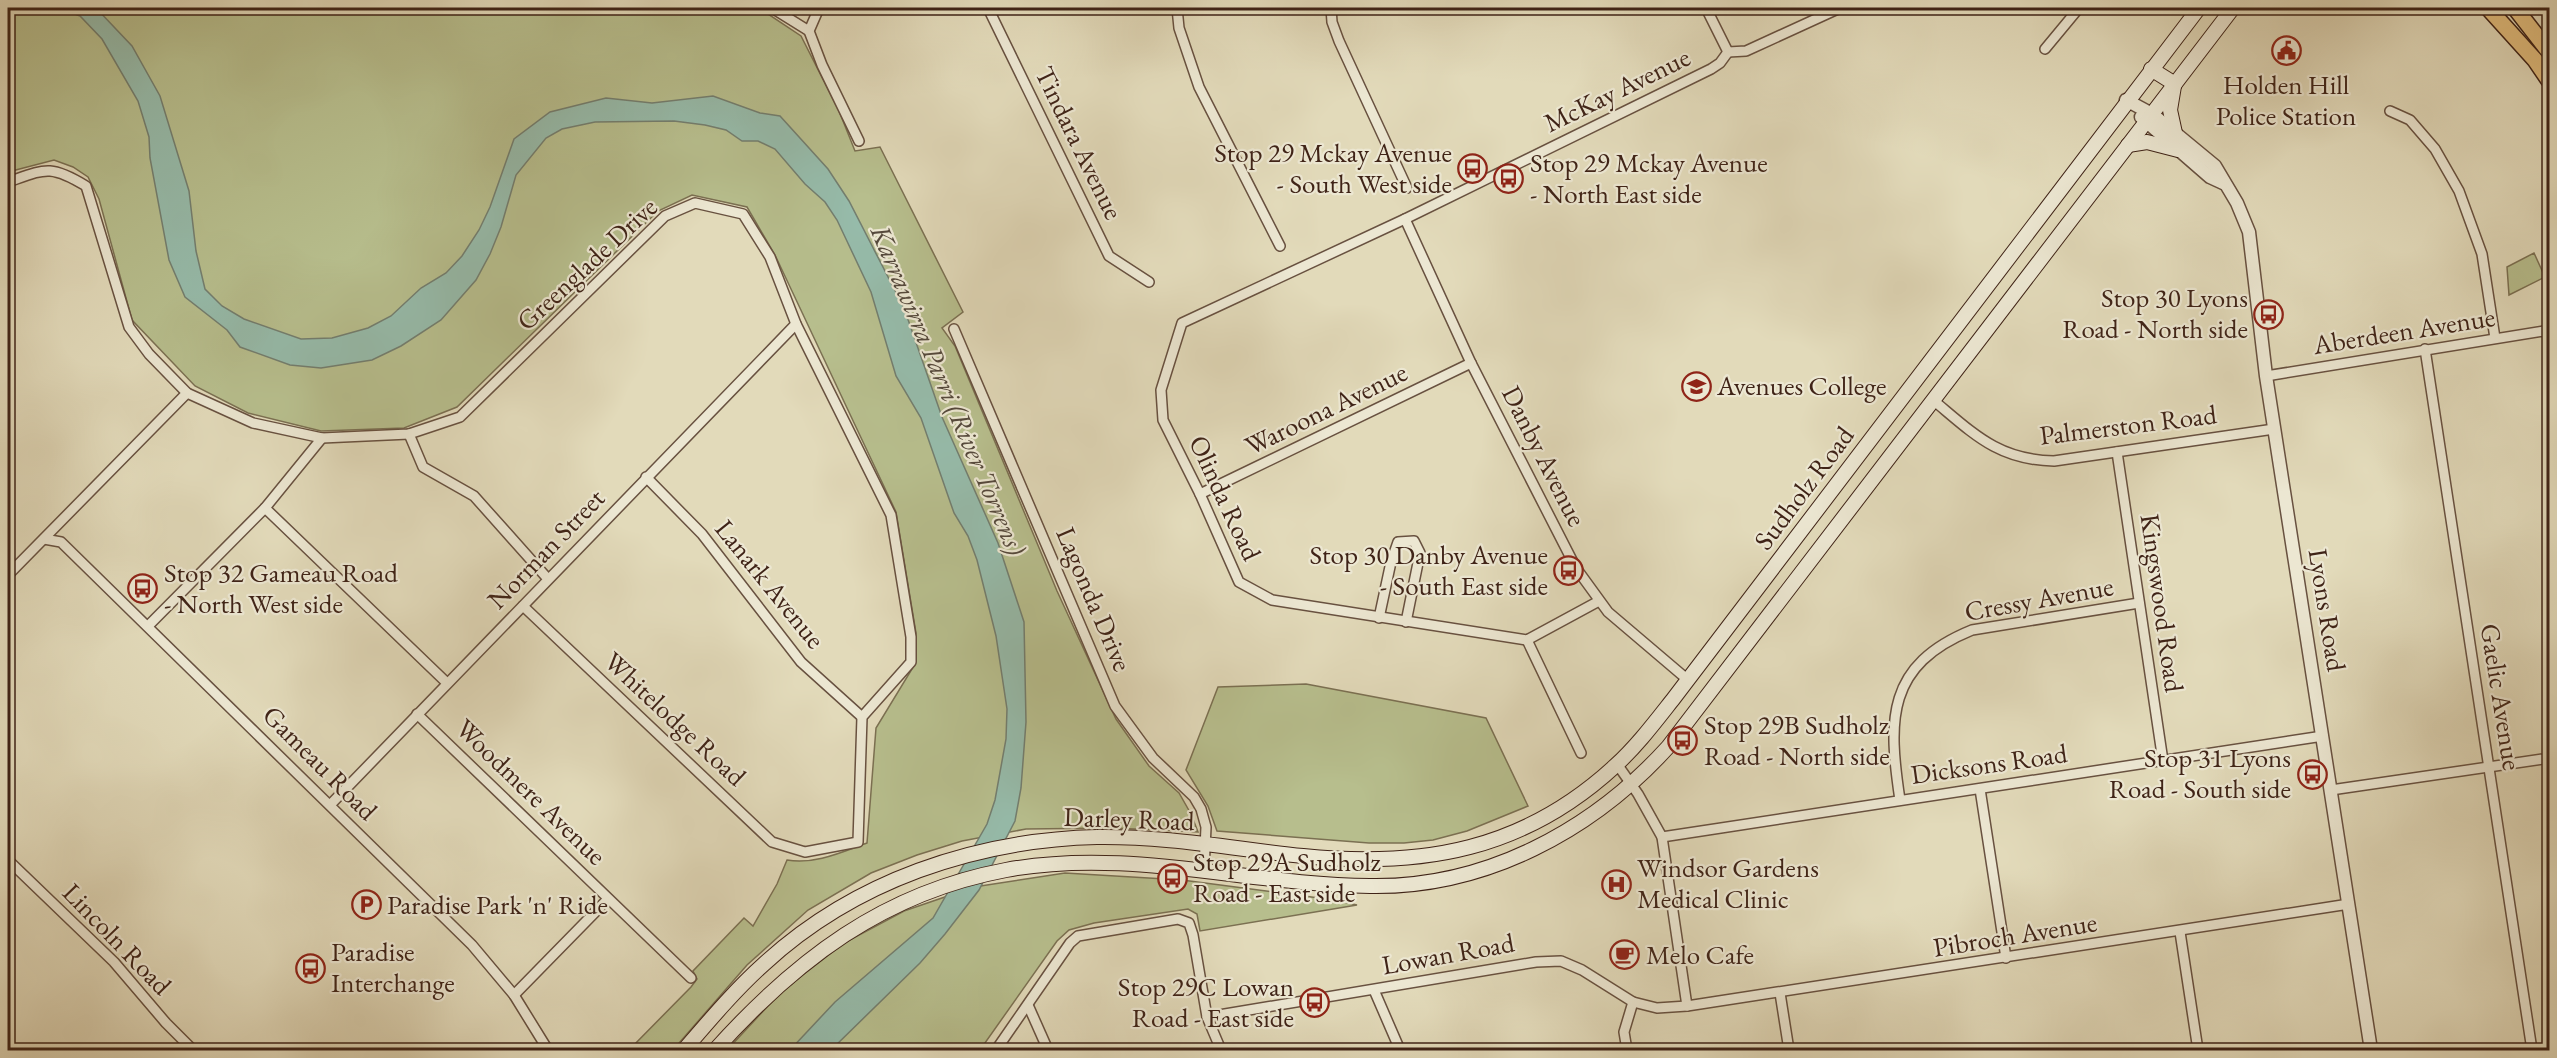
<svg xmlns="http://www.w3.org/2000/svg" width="2557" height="1058" viewBox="0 0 2557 1058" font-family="'EB Garamond',serif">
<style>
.green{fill:#b7be8d;stroke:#7b7052;stroke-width:1.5}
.water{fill:#96bbaa;stroke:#737e6f;stroke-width:1.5}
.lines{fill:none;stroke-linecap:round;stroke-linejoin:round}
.minor-casing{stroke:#685140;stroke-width:12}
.tertiary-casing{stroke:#685140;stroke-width:15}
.secondary-casing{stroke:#3f2317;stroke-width:16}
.trunk-casing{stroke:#3f2317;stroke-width:18}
.minor{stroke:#ece7d2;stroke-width:9}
.tertiary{stroke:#ece7d2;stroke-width:12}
.secondary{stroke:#ece7d2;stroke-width:14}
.trunk{stroke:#e1bd7d;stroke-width:15}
.labels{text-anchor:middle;stroke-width:4.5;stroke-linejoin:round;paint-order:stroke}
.poi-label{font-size:27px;fill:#3f2317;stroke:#ece7d2;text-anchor:start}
.street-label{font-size:27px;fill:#3f2317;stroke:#ece7d2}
.water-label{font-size:28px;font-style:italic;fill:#55493c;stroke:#ece7d2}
</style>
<rect width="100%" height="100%" fill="#e2daba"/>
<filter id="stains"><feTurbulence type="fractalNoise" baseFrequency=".00333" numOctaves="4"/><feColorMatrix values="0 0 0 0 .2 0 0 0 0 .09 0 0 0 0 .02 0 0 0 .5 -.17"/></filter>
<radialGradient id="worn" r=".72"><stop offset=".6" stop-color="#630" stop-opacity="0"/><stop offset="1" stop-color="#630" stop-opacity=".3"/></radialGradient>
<!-- green -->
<g class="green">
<path d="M8 8H759L801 36 839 111 855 151 880 147 963 312 942 328 955 346 1057 591 1116 719 1149 766 1179 793 1191 814 1198 832 1113 828 1026 829 962 841 917 855 871 873 808 910 747 965 673 1050H629L691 987 697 979 693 971 744 918 753 926 777 884 787 860C814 865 842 852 867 843L876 728 915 664 916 633 896 512 775 255 747 207 692 195 658 211 457 407 404 428 321 431 248 413 195 386 132 320 99 199 88 177 73 167 54 160 8 172Z"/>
<path d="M2534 253 2545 277 2509 295 2507 267Z"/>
<path d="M1306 684 1486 718 1528 806 1467 831 1433 840 1404 843H1369L1217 831 1208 806 1186 770 1218 687Z"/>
<path d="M1065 873 1182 880 1334 900 1357 905 1200 931 1197 914 1188 909 1094 923 1069 930 1057 941 980 1050H727L781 992 844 943 904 911 974 887Z"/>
</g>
<!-- water -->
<path class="water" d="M58 8H96L132 46 160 96 189 191 196 251 205 289 222 306 244 319 301 339 332 338 368 328 391 316 421 288 446 273 462 256 479 230 490 207 514 139 550 112 606 98 652 103 713 96 760 113 780 116 828 169 849 201 904 308 942 417 998 543 1024 622 1026 722 1021 788 1015 821 979 890 945 934 920 963 831 1050H790L835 1002 933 918 987 824 995 800 1006 739 1007 709 996 636 977 560 968 536 954 513 921 418 896 376 871 292 837 220 825 202 805 184 775 149 758 141H742L726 130 705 125 674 121 595 122 562 129 546 138 516 175 501 227 490 254 476 280 441 320 401 346 372 360 321 368 290 365 240 347 227 330 185 297 169 260 150 158 149 137 138 101 102 39 80 16Z"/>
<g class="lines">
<defs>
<g id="minor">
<path d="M772 8 809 31"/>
<path d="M819 8 809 31 822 65 859 141"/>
<path d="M988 8 1109 256 1149 282"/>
<path d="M1177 8 1179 28 1199 87 1280 246"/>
<path d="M1331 8 1332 22 1339 41 1407 188"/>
<path d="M1706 8 1728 52"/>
<path d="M2045 49 2079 8"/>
<path d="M1728 52 1746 51 1840 8"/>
<path d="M2390 111 2410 120 2435 149 2459 191 2482 254 2495 338"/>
<path d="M8 182C45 169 50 164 86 186L129 327 149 354 187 393 253 423 322 438 409 434 460 417 665 216 695 203 743 214 770 257 796 324 891 515 911 637V662L862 717 858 842 805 852 772 842 523 606"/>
<path d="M1405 219 1471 363 1576 568 1608 612 1688 680"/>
<path d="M954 329 1115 706 1153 758 1194 797 1201 809 1206 827 1204 870"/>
<path d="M2425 349 2532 1050"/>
<path d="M2266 376 2550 330"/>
<path d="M1933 400C1974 434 1998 460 2054 461L2274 429"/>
<path d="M409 434 423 467 474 496 548 579"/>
<path d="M2117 452 2163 761"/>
<path d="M646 477 702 534 801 662 862 717"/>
<path d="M1200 494 1471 363"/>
<path d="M265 508 447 683"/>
<path d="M44 539 61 542 472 945 514 995 548 1050"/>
<path d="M8 575 187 393"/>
<path d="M1599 601 1527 640 1272 600 1239 582 1200 494 1163 420 1161 390 1182 323 1405 219 1711 69 1720 63 1728 52"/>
<path d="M1379 618 1391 562 1398 542 1414 541 1420 553 1406 622"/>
<path d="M149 625 265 508 322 438"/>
<path d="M1527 640 1581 753"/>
<path d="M417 714 691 978"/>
<path d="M1617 764 1638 794 1662 837 1687 1006"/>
<path d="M1980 789 2006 958"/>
<path d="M2331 790 2550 758"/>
<path d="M1900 800C1888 720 1886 665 1972 630L2139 603"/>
<path d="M330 805 796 324"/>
<path d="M1662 837 2323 736"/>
<path d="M8 860 114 962 166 1023 193 1050"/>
<path d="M2180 932 2198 1050"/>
<path d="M1374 990 1400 1050"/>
<path d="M1780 993 1789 1050"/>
<path d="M514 995 608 899"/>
<path d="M1028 1005 1048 1050"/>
<path d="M1207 1017 1536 962 1561 961 1582 970 1633 1002 1657 1008 1687 1006 2349 904"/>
<path d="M996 1050 1070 943 1078 936 1178 919 1189 923 1193 935 1207 1017 1221 1050"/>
<path d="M1627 1050 1624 1032 1633 1002"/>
</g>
<g id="tertiary">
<path d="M2126 100 2152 114 2215 166 2237 203 2249 232 2266 376 2371 1050"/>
<path d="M2141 117 2210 177 2223 183"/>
</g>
<g id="secondary">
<path d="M2151 69 2175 84"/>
<path d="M2174 86 2170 110 2175 133"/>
<path d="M2128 145 2147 142 2178 150"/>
<path d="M684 1050C709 1021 735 990 764 964 854 881 975 840 1097 837 1166 836 1235 849 1303 856 1423 868 1524 850 1615 766 1637 746 1655 722 1674 698L2199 8"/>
<path d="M715 1050C796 960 883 893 1006 870 1128 847 1248 885 1370 886 1485 888 1592 831 1668 747L2233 8"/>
</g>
<g id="trunk">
<path d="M2488 8 2535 60 2550 82"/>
<path d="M2515 8 2550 53"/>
</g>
</defs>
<!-- minor casing -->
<use href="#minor" class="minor-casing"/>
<!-- tertiary casing -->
<use href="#tertiary" class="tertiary-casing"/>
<!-- secondary casing -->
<use href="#secondary" class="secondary-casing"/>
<!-- trunk casing -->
<use href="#trunk" class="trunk-casing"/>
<!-- minor -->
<use href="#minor" class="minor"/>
<!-- tertiary -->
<use href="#tertiary" class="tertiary"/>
<!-- secondary -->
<use href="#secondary" class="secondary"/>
<!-- trunk -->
<use href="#trunk" class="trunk"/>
</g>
<!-- icons -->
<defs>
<symbol id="civic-ring" viewBox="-11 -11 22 22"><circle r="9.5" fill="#ece7d2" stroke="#8f2418" stroke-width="1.5"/><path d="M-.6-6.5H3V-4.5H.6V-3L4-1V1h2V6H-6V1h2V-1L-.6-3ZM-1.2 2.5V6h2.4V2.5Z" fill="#8f2418"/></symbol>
<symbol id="bus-ring" viewBox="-11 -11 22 22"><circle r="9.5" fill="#ece7d2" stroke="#8f2418" stroke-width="1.5"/><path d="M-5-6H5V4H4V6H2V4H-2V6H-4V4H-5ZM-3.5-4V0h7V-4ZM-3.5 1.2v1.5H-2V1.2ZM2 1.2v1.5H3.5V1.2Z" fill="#8f2418"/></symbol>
<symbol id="school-ring" viewBox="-11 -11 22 22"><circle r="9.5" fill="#ece7d2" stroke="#8f2418" stroke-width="1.5"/><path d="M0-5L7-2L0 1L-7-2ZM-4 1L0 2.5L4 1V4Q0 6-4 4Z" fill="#8f2418"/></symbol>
<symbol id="hospital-ring" viewBox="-11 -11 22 22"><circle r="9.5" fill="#ece7d2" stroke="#8f2418" stroke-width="1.5"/><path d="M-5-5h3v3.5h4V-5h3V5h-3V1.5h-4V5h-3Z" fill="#8f2418"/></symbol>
<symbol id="parking-ring" viewBox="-11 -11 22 22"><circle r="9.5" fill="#ece7d2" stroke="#8f2418" stroke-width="1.5"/><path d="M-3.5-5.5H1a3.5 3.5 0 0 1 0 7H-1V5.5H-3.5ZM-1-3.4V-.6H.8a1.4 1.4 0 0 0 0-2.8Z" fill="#8f2418"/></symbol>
<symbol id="cafe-ring" viewBox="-11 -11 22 22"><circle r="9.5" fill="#ece7d2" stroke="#8f2418" stroke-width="1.5"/><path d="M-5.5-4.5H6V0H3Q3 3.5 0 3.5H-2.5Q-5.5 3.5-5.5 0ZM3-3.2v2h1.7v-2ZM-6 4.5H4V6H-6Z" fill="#8f2418"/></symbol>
</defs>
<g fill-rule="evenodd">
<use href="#civic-ring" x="2270" y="34" width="33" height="33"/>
<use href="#bus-ring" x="1456" y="152" width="33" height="33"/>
<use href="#bus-ring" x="1492" y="162" width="33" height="33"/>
<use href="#bus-ring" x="2252" y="298" width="33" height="33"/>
<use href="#school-ring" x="1680" y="370" width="33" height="33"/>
<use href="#bus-ring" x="1552" y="554" width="33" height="33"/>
<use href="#bus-ring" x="126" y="572" width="33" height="33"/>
<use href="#bus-ring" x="1666" y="724" width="33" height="33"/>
<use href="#bus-ring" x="2296" y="758" width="33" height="33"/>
<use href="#bus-ring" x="1156" y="862" width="33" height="33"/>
<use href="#hospital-ring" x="1600" y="868" width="33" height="33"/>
<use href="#parking-ring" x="350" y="888" width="33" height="33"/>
<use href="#cafe-ring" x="1608" y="938" width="33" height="33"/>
<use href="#bus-ring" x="294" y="952" width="33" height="33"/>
<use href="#bus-ring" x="1298" y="986" width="33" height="33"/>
</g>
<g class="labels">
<!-- poi labels -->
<g class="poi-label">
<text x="2286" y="94" text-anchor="middle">Holden Hill<tspan x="2286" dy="31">Police Station</tspan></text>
<text x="1452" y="162" text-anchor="end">Stop 29 Mckay Avenue<tspan x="1452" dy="31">- South West side</tspan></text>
<text x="1530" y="172">Stop 29 Mckay Avenue<tspan x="1530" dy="31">- North East side</tspan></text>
<text x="2248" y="307" text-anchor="end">Stop 30 Lyons<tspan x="2248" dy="31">Road - North side</tspan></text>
<text x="1717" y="395">Avenues College</text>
<text x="1548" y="564" text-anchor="end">Stop 30 Danby Avenue<tspan x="1548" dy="31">- South East side</tspan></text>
<text x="164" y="582">Stop 32 Gameau Road<tspan x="164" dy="31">- North West side</tspan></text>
<text x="1704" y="734">Stop 29B Sudholz<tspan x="1704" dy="31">Road - North side</tspan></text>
<text x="2291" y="767" text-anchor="end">Stop 31 Lyons<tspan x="2291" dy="31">Road - South side</tspan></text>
<text x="1193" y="871">Stop 29A Sudholz<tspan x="1193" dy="31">Road - East side</tspan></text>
<text x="1637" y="877">Windsor Gardens<tspan x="1637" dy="31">Medical Clinic</tspan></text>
<text x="387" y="914">Paradise Park 'n' Ride</text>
<text x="331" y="961">Paradise<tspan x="331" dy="31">Interchange</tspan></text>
<text x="1646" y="964">Melo Cafe</text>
<text x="1294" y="996" text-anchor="end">Stop 29C Lowan<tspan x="1294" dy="31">Road - East side</tspan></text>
</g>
<!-- street labels -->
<g class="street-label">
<text transform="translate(1617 90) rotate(-26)" y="9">McKay Avenue</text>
<text transform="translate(1079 143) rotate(64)" y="9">Tindara Avenue</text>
<text transform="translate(587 264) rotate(-43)" y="9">Greenglade Drive</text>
<text transform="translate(2404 331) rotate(-9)" y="9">Aberdeen Avenue</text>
<text transform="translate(1326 409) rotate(-26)" y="9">Waroona Avenue</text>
<text transform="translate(2128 425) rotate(-7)" y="9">Palmerston Road</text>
<text transform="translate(1544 456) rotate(63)" y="9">Danby Avenue</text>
<text transform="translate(1804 488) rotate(-53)" y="9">Sudholz Road</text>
<text transform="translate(1225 498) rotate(65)" y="9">Olinda Road</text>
<text transform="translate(546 549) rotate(-46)" y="9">Norman Street</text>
<text transform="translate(770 584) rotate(51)" y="9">Lanark Avenue</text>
<text transform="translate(1094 599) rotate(67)" y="9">Lagonda Drive</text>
<text transform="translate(2039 599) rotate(-10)" y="9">Cressy Avenue</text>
<text transform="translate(2162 603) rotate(82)" y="9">Kingswood Road</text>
<text transform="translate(2327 610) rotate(81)" y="9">Lyons Road</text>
<text transform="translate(2501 697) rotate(81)" y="9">Gaelic Avenue</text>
<text transform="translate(675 719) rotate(43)" y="9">Whitelodge Road</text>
<text transform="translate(320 763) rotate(45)" y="9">Gameau Road</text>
<text transform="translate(1989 764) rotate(-8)" y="9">Dicksons Road</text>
<text transform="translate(531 792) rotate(44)" y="9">Woodmere Avenue</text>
<text transform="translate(1129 819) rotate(2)" y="9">Darley Road</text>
<text transform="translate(2015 935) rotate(-9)" y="9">Pibroch Avenue</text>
<text transform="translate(117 939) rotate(46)" y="9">Lincoln Road</text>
<text transform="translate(1448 954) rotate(-10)" y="9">Lowan Road</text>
</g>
<!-- water labels -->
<g class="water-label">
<text transform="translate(949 390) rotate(67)" y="10">Karrawirra Parri (River Torrens)</text>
</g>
</g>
<!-- margin -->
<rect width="2557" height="1058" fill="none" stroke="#e2daba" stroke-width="30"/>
<rect x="9" y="9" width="2539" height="1040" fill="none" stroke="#3f2317" stroke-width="3"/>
<rect x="15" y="15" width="2527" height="1028" fill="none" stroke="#3f2317" stroke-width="1.5"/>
<rect width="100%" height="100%" filter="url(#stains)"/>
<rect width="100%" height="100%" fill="url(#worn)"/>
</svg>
